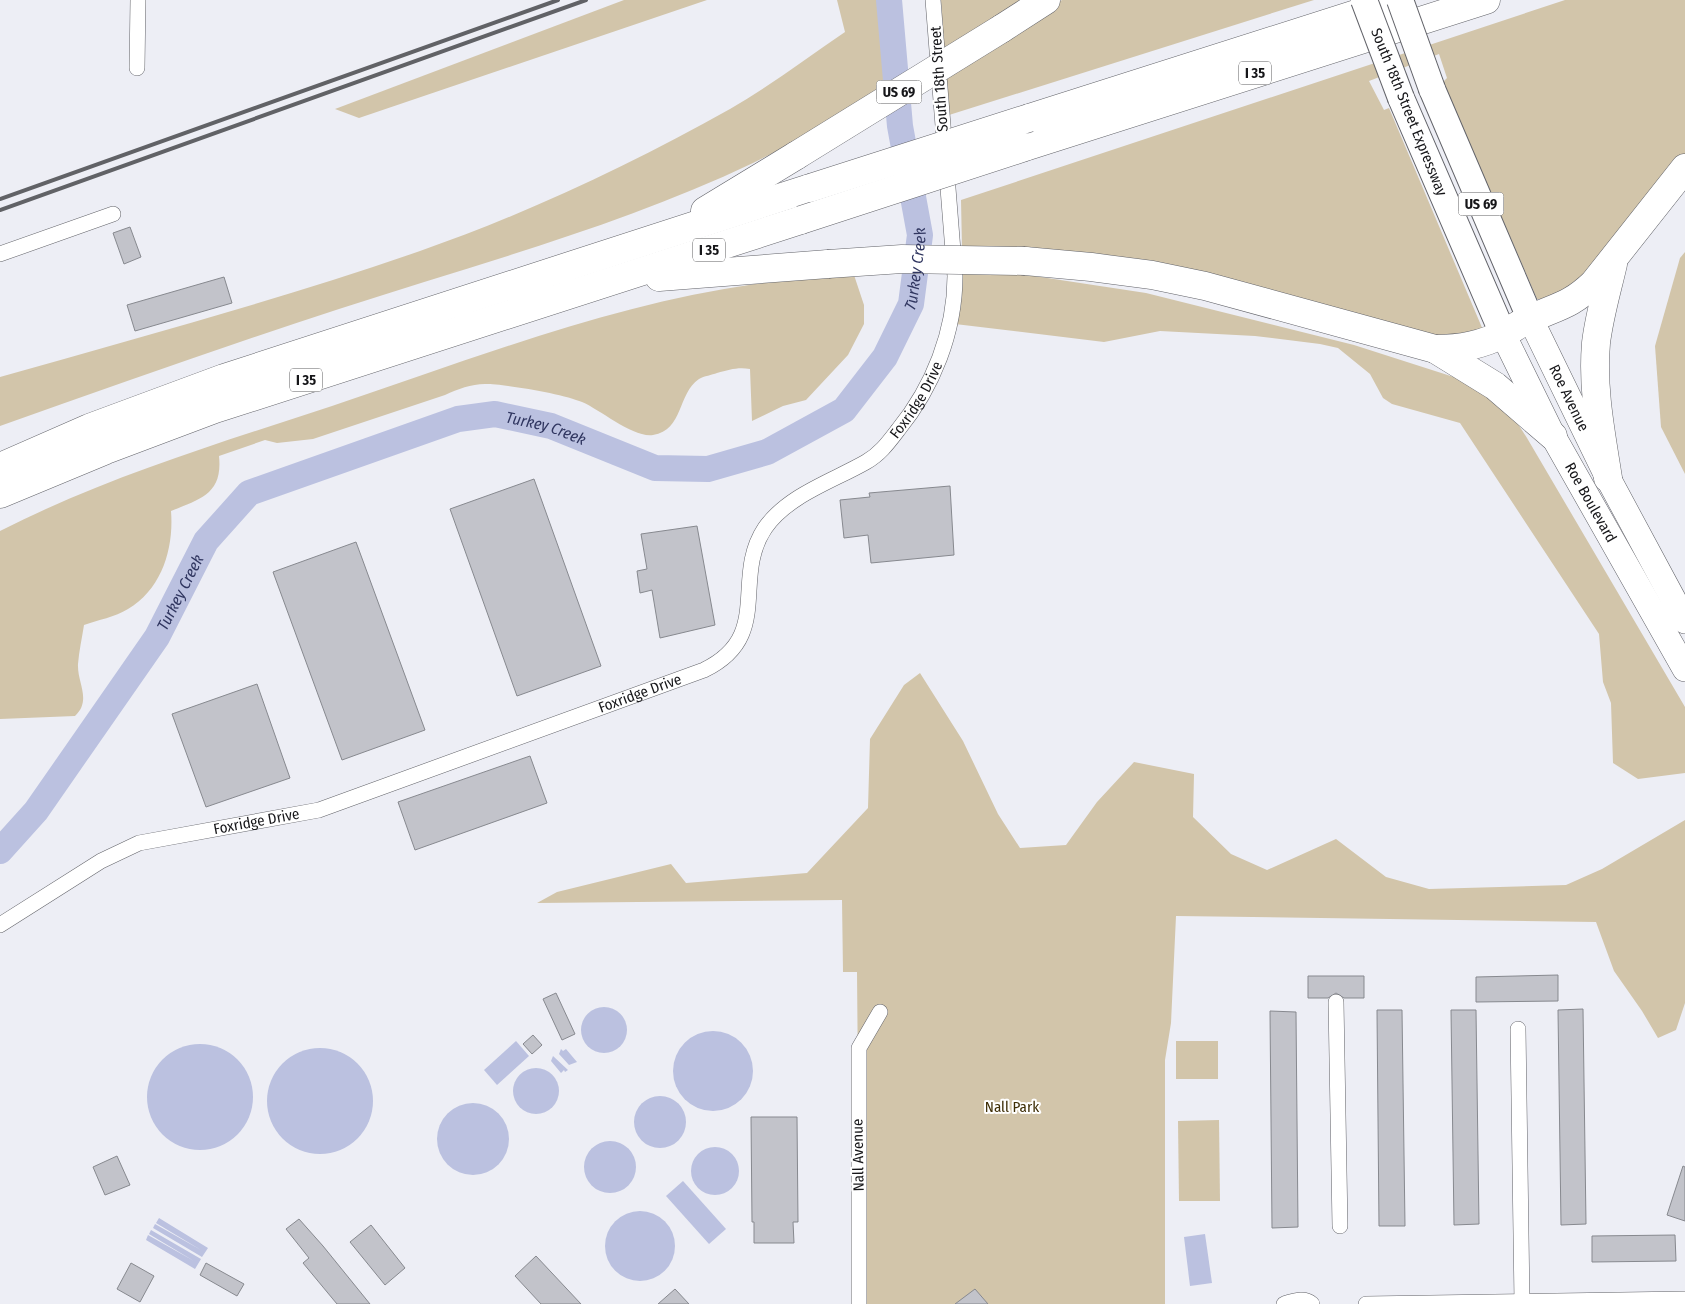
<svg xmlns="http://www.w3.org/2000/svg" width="1685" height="1304" viewBox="0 0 1685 1304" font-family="'Fira Sans Condensed',sans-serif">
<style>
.green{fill:#d2c5aa}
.water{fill:#bbc1e0}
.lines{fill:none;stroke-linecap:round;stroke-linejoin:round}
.river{stroke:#bbc1e0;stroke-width:26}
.building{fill:#c2c3ca;stroke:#87898f}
.minor-casing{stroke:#626369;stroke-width:16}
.primary-casing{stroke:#626369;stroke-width:26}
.trunk-casing{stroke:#626369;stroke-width:28}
.motorway-casing{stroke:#626369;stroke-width:29}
.minor{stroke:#fff;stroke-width:15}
.primary{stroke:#fff;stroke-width:25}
.trunk{stroke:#fff;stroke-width:26}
.motorway{stroke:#fff;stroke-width:28}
.rail{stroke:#616266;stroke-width:4}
.trunk-bridge-casing{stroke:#626369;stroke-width:28;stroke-linecap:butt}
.motorway-bridge-casing{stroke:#626369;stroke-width:29;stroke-linecap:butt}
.trunk-bridge{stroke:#fff;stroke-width:26}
.motorway-bridge{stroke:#fff;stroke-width:28}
.labels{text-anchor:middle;stroke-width:4;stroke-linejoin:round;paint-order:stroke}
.shield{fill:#fff;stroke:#5c5c5e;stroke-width:1}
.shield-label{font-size:14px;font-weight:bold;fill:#161619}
.street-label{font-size:15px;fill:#161619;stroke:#fff}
.park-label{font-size:15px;fill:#3e2e06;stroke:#fff}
.water-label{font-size:16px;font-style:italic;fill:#303660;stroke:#fff}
</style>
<rect width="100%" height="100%" fill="#edeef5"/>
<!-- green -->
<g class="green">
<path d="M624 0H707L359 118 335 109Z"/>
<path d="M837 0H878L885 86C842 113 799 141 753 163 621 226 477 264 339 309 225 346 113 386 0 426V377C141 337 282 299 420 251 526 214 632 164 730 109 770 86 807 58 845 32Z"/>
<path d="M941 0H1021L944 49Z"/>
<path d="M1062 0H1314L949 115 946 74Z"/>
<path d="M1565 0H1685V155L1579 281 1545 299H1537L1443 82 1447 78 1439 54 1369 81 1384 110 1389 108 1483 330 1443 339 962 248 961 200Z"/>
<path d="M1685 252V474L1661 427 1655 346 1680 258Z"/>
<path d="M962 270 1001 271 1146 293 1354 345 1460 379 1503 408 1518 424 1527 438 1685 707V773L1638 779 1613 763 1611 703 1603 682 1599 634 1460 423 1392 404 1383 398 1370 374 1338 348 1320 344 1255 336 1160 331 1104 342 955 324Z"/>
<path d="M854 275 864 305V324L848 355 806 400 783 406 752 421 750 369C737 367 729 370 717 373 712 375 704 376 699 379 677 394 684 430 653 435 633 438 601 410 582 402 564 394 506 384 485 384 471 384 458 389 445 395L313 439 277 443 265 440 219 456C223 494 200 499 171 511 174 548 162 589 128 609 115 617 98 620 84 625 82 638 79 651 78 664 77 683 92 700 75 716L0 719V531C106 477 220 443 332 406 468 360 613 304 755 284 788 279 821 278 854 275Z"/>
<path d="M920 673 963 741 998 814 1020 848 1066 845 1097 802 1134 762 1194 774 1193 817 1231 854 1267 870 1336 839 1386 877 1429 889 1566 885 1602 869 1685 820V1003L1676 1030 1658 1038 1642 1011 1614 971 1596 922 1176 916 1171 1023 1165 1060V1304H860L857 972H843L842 900 537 903 557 892 671 864 686 883 807 873 868 808 870 739 904 685Z"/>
<rect x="1176" y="1041" width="42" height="38"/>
<path d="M1219 1120 1220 1201H1179L1178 1121Z"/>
</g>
<!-- water -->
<g class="water">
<circle cx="604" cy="1030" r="23"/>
<circle cx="713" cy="1071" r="40"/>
<path d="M516 1041 529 1056 497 1085 484 1070Z"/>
<circle cx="200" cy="1097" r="53"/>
<circle cx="320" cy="1101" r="53"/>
<path d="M561 1049 563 1051 566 1049 577 1062 569 1065 559 1054Z"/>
<path d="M553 1056 568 1070 565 1072 564 1070 561 1073 551 1061Z"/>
<circle cx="536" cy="1091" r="23"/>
<circle cx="660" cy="1122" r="26"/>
<circle cx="473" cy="1139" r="36"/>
<circle cx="610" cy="1167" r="26"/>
<circle cx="715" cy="1171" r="24"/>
<path d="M683 1181 726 1229 709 1244 666 1196Z"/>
<circle cx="640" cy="1246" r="35"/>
<path d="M159 1218 208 1248 202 1257 153 1228 155 1224 201 1250 156 1223Z"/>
<path d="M151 1230 201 1259 195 1269 146 1240 148 1235 194 1261 149 1234Z"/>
<path d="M1205 1234 1212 1283 1190 1286 1184 1237Z"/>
</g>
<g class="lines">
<!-- river -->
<path class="river" id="s1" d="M0 851 36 811 157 637 206 541 249 493 458 419 495 414 551 426 655 468 708 469 767 452 844 410 885 357 911 304 920 235 900 126 889 0"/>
</g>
<!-- building -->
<g class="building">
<path d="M130 227 141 257 124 264 113 233Z"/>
<path d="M224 277 232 303 135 331 127 305Z"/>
<path d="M534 479 601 666 517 696 450 509Z"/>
<path d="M950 486 954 555 871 563 868 535 844 538 840 500 870 497 869 493Z"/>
<path d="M697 526 715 625 660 638 652 590 640 593 637 571 647 569 641 534Z"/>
<path d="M356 542 425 730 342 760 273 572Z"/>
<path d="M257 684 290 778 206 807 172 714Z"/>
<path d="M530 756 547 803 415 850 398 802Z"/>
<path d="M1558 975V1001L1476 1002V977Z"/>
<path d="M1308 976H1364V998H1344L1336 993 1328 998H1308Z"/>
<path d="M556 993 575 1034 562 1040 543 999Z"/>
<path d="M1583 1009 1586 1224 1561 1225 1558 1010Z"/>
<path d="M1377 1010H1402L1405 1226H1379Z"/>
<path d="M1451 1010H1476L1479 1224 1454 1225Z"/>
<path d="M1270 1011 1296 1012 1298 1227 1272 1228Z"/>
<path d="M533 1035 542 1045 532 1054 523 1044Z"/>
<path d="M751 1117H797L798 1222H793L794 1243H754V1222H752Z"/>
<path d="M117 1156 130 1185 105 1195 93 1167Z"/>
<path d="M1683 1166 1685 1167V1221L1667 1215Z"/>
<path d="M299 1219 323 1246 370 1304H337L303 1263 309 1258 286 1229Z"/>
<path d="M371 1225 405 1268 385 1285 350 1242Z"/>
<path d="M1675 1235 1676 1261 1592 1262V1236Z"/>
<path d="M536 1256 581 1304H541L515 1276Z"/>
<path d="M131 1263 154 1276 140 1302 117 1289Z"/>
<path d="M206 1263 244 1284 237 1296 200 1275Z"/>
<path d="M675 1289 689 1304H658Z"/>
<path d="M975 1289 988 1304H955Z"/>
</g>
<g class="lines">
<defs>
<g id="minor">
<path d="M137 68 138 0"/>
<path d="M0 254 113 214"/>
<path id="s2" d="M0 925 101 861 139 843 319 810 704 670C774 636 731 579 765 528 788 495 833 481 866 462 880 454 888 443 898 430 933 387 955 332 955 276L933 0"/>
<path d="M1336 1002 1340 1226"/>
<path d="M1518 1029 1522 1302"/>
<path d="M859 1304V1048L880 1012"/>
<path d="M1284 1304C1293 1301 1304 1297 1312 1304"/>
<path d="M1366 1304 1685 1299"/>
</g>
<g id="primary">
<path id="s3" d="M1530 318 1608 478 1685 621"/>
<path id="s4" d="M1503 334 1553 436 1685 669"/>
</g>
<g id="trunk">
<path d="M1432 89 1530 318"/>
<path d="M1401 98 1503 334"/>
</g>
<g id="motorway">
<path d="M1001 29 1046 0"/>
<path d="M1029 118 1400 0"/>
<path d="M1025 147 1486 0"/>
<path d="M705 211 797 155"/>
<path d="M1025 261 1091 267 1152 275 1205 286 1435 349 1495 386 1553 436"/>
<path d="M659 277 828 264"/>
<path d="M1435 349C1461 349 1482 345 1505 333 1514 328 1522 322 1532 318 1559 306 1571 305 1594 283L1685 168"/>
<path d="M0 467 89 428 224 378 810 188"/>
<path d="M1608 478C1601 433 1592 389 1596 343 1599 317 1607 290 1613 264"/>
<path d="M0 494 106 450 215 409 801 220"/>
</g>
</defs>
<!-- minor casing -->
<use href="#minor" class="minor-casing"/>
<!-- primary casing -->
<use href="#primary" class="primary-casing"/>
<!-- trunk casing -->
<use href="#trunk" class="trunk-casing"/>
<!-- motorway casing -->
<use href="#motorway" class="motorway-casing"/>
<!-- minor -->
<use href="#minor" class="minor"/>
<!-- primary -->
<use href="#primary" class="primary"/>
<!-- trunk -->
<use href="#trunk" class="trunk"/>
<!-- motorway -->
<use href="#motorway" class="motorway"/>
<!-- rail -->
<g class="rail">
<path d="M0 199 558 0"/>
<path d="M0 210 586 0"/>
</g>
<defs>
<g id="trunk-bridge">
<path d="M1364 0 1401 98"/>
<path d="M1400 0 1432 89"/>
</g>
<g id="motorway-bridge">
<path d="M797 155 1001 29"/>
<path d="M810 188 1029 118"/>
<path d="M801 220 1025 147"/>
<path d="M828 264 902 259 1025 261"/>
</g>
</defs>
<!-- trunk-bridge casing -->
<use href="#trunk-bridge" class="trunk-bridge-casing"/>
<!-- motorway-bridge casing -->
<use href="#motorway-bridge" class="motorway-bridge-casing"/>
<!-- trunk-bridge -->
<use href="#trunk-bridge" class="trunk-bridge"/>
<!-- motorway-bridge -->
<use href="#motorway-bridge" class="motorway-bridge"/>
</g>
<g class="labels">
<!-- shield labels -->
<g class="shield">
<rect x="1239" y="61.5" width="32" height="23" rx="4"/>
<rect x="876.5" y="80.5" width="45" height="23" rx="4"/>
<rect x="1458.5" y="192.5" width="45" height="23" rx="4"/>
<rect x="693" y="238.5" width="32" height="23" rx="4"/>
<rect x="290" y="368.5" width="32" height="23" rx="4"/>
</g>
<g class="shield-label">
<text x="1255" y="78">I 35</text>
<text x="899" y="97">US 69</text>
<text x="1481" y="209">US 69</text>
<text x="709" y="255">I 35</text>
<text x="306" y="385">I 35</text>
</g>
<!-- street labels -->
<g class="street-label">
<text transform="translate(939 79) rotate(-94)" y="5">South 18th Street</text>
<text transform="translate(1409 112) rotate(68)" y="5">South 18th Street Expressway</text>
<text dy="5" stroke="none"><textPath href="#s3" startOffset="89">Roe Avenue</textPath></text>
<text dy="5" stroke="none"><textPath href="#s2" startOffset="1120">Foxridge Drive</textPath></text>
<text dy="5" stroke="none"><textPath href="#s4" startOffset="190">Roe Boulevard</textPath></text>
<text dy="5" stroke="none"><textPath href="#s2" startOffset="686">Foxridge Drive</textPath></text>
<text dy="5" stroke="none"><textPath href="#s2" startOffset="281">Foxridge Drive</textPath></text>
<text transform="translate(858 1155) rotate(-91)" y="5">Nall Avenue</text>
</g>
<!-- park labels -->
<g class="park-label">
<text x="1012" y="1112">Nall Park</text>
</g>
<!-- water labels -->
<g class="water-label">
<text dy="6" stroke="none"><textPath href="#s1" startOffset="1230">Turkey Creek</textPath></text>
<text dy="6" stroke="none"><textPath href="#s1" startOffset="750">Turkey Creek</textPath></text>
<text dy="6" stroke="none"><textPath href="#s1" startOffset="316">Turkey Creek</textPath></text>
</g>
</g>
</svg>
